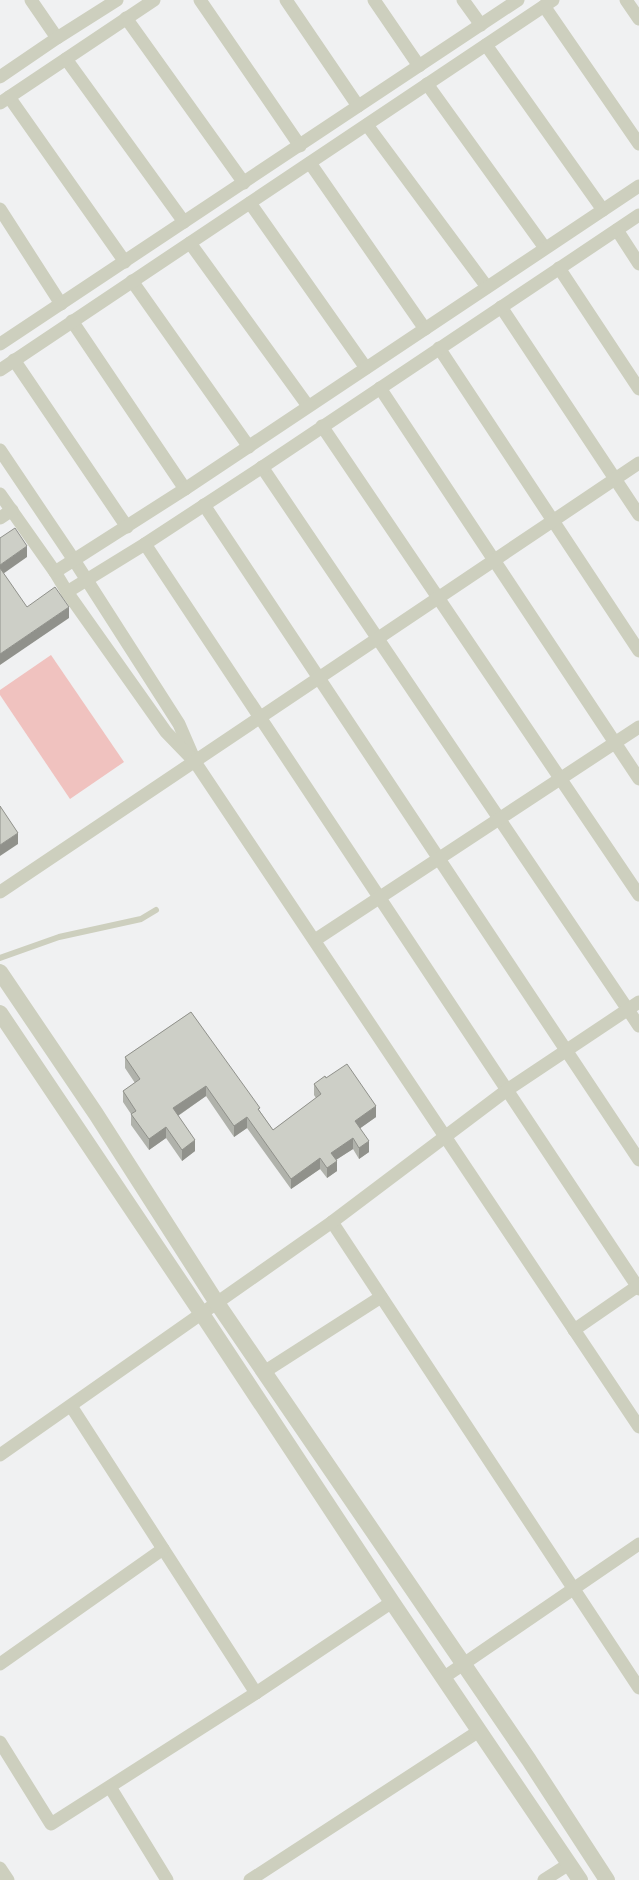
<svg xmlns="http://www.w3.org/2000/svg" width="639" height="1880" viewBox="0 0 639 1880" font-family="'IBM Plex Sans',sans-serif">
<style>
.green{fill:#f0c2bf}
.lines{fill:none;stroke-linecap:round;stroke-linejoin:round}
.service{stroke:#cdcfbe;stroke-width:6}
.minor{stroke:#cdcfbe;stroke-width:13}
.tertiary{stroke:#cdcfbe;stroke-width:16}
.wall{fill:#b0b2ab}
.shaded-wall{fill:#90918b}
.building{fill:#cdcfc7;stroke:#90918b}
</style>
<rect width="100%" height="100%" fill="#f0f1f2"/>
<!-- green -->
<path class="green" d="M51 655 124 762 70 799 0 695V690Z"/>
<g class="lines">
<!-- service -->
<path class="service" d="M0 958 59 937 141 919 156 910"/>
<!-- minor -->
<g class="minor">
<path d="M31 0 57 38"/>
<path d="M200 0 300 146"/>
<path d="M286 0 358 106"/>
<path d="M374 0 419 66"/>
<path d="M463 0 481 25"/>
<path d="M626 0 639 19"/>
<path d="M544 6 639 144"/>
<path d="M126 18 244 183"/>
<path d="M486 45 603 210"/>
<path d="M66 59 184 222"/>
<path d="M0 77 57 38 117 0"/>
<path d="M427 84 545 248"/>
<path d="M9 97 125 262"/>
<path d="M0 103 154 0"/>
<path d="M367 125 487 287"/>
<path d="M310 163 425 329"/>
<path d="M250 203 366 368"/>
<path d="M0 209 61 304"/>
<path d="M617 230 639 264"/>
<path d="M190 243 308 406"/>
<path d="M559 268 639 389"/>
<path d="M132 281 249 447"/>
<path d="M501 307 639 515"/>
<path d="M72 321 185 489"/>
<path d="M0 344 518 0"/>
<path d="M439 348 639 651"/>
<path d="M14 360 127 527"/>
<path d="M0 370 553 0"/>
<path d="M380 388 639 779"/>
<path d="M322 426 639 895"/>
<path d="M0 450 74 560 179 724 192 754"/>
<path d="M262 467 639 1026"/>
<path d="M0 494 55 572 67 592 166 732 195 762 639 1427"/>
<path d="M204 505 639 1160"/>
<path d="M0 518 12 510"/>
<path d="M145 544 639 1289"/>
<path d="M55 572 185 489 639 186"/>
<path d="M67 592 145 544 267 464 639 215"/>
<path d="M0 892 639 463"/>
<path d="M315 940 639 727"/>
<path d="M332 1222 639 1688"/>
<path d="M574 1330 639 1285"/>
<path d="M264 1372 381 1297"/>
<path d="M71 1406 256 1693"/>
<path d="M0 1455 332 1222 507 1090 639 1002"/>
<path d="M0 1664 163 1549"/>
<path d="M443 1678 639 1544"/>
<path d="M0 1742 51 1824 256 1693 392 1602"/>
<path d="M110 1787 167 1880"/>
<path d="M0 1868 8 1880"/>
<path d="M250 1880 479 1731"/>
<path d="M544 1880 569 1864"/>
</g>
<!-- tertiary -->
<g class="tertiary">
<path d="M0 972 96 1114 217 1303 529 1760 607 1880"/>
<path d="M0 1013 202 1314 392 1602 580 1880"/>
</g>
</g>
<!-- wall -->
<path class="wall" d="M191 1012 273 1130 316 1098 314 1095V1084L326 1078 376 1117 360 1128 369 1152 359 1159 353 1149 336 1160 337 1171 327 1178 320 1169 291 1189 247 1128 234 1137 206 1096 178 1116 195 1151 182 1161 166 1138 149 1150 131 1125V1114L123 1102V1091L135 1083 125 1068V1057Z"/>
<!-- shaded-wall -->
<g class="shaded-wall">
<path d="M27 546V557L0 576V565Z"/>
<path d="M69 607V618L0 665V654Z"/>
<path d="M18 833V844L0 856V845Z"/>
<path d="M206 1086V1096L173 1119V1108Z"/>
<path d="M376 1106V1117L355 1132V1121Z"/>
<path d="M247 1117V1128L234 1137V1126Z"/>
<path d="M166 1127V1138L149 1150V1139Z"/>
<path d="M353 1138V1149L331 1163V1153Z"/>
<path d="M195 1140V1151L182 1161V1150Z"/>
<path d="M369 1141V1152L359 1159V1148Z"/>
<path d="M320 1158V1169L291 1189V1179Z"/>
<path d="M337 1161V1171L327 1178V1168Z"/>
</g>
<!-- building -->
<g class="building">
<path d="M15 528 27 546 0 565V538Z"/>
<path d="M0 568 27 607 55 587 69 607 0 654Z"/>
<path d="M0 806 18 833 0 845Z"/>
<path d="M191 1012 260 1108 258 1109 273 1130 321 1094 314 1084 325 1076 326 1078 347 1064 376 1106 355 1121 369 1141 359 1148 353 1138 331 1153 337 1161 327 1168 320 1158 291 1179 247 1117 234 1126 206 1086 173 1108 195 1140 182 1150 166 1127 149 1139 131 1114 136 1111 123 1091 140 1079 125 1057Z"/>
</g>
</svg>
